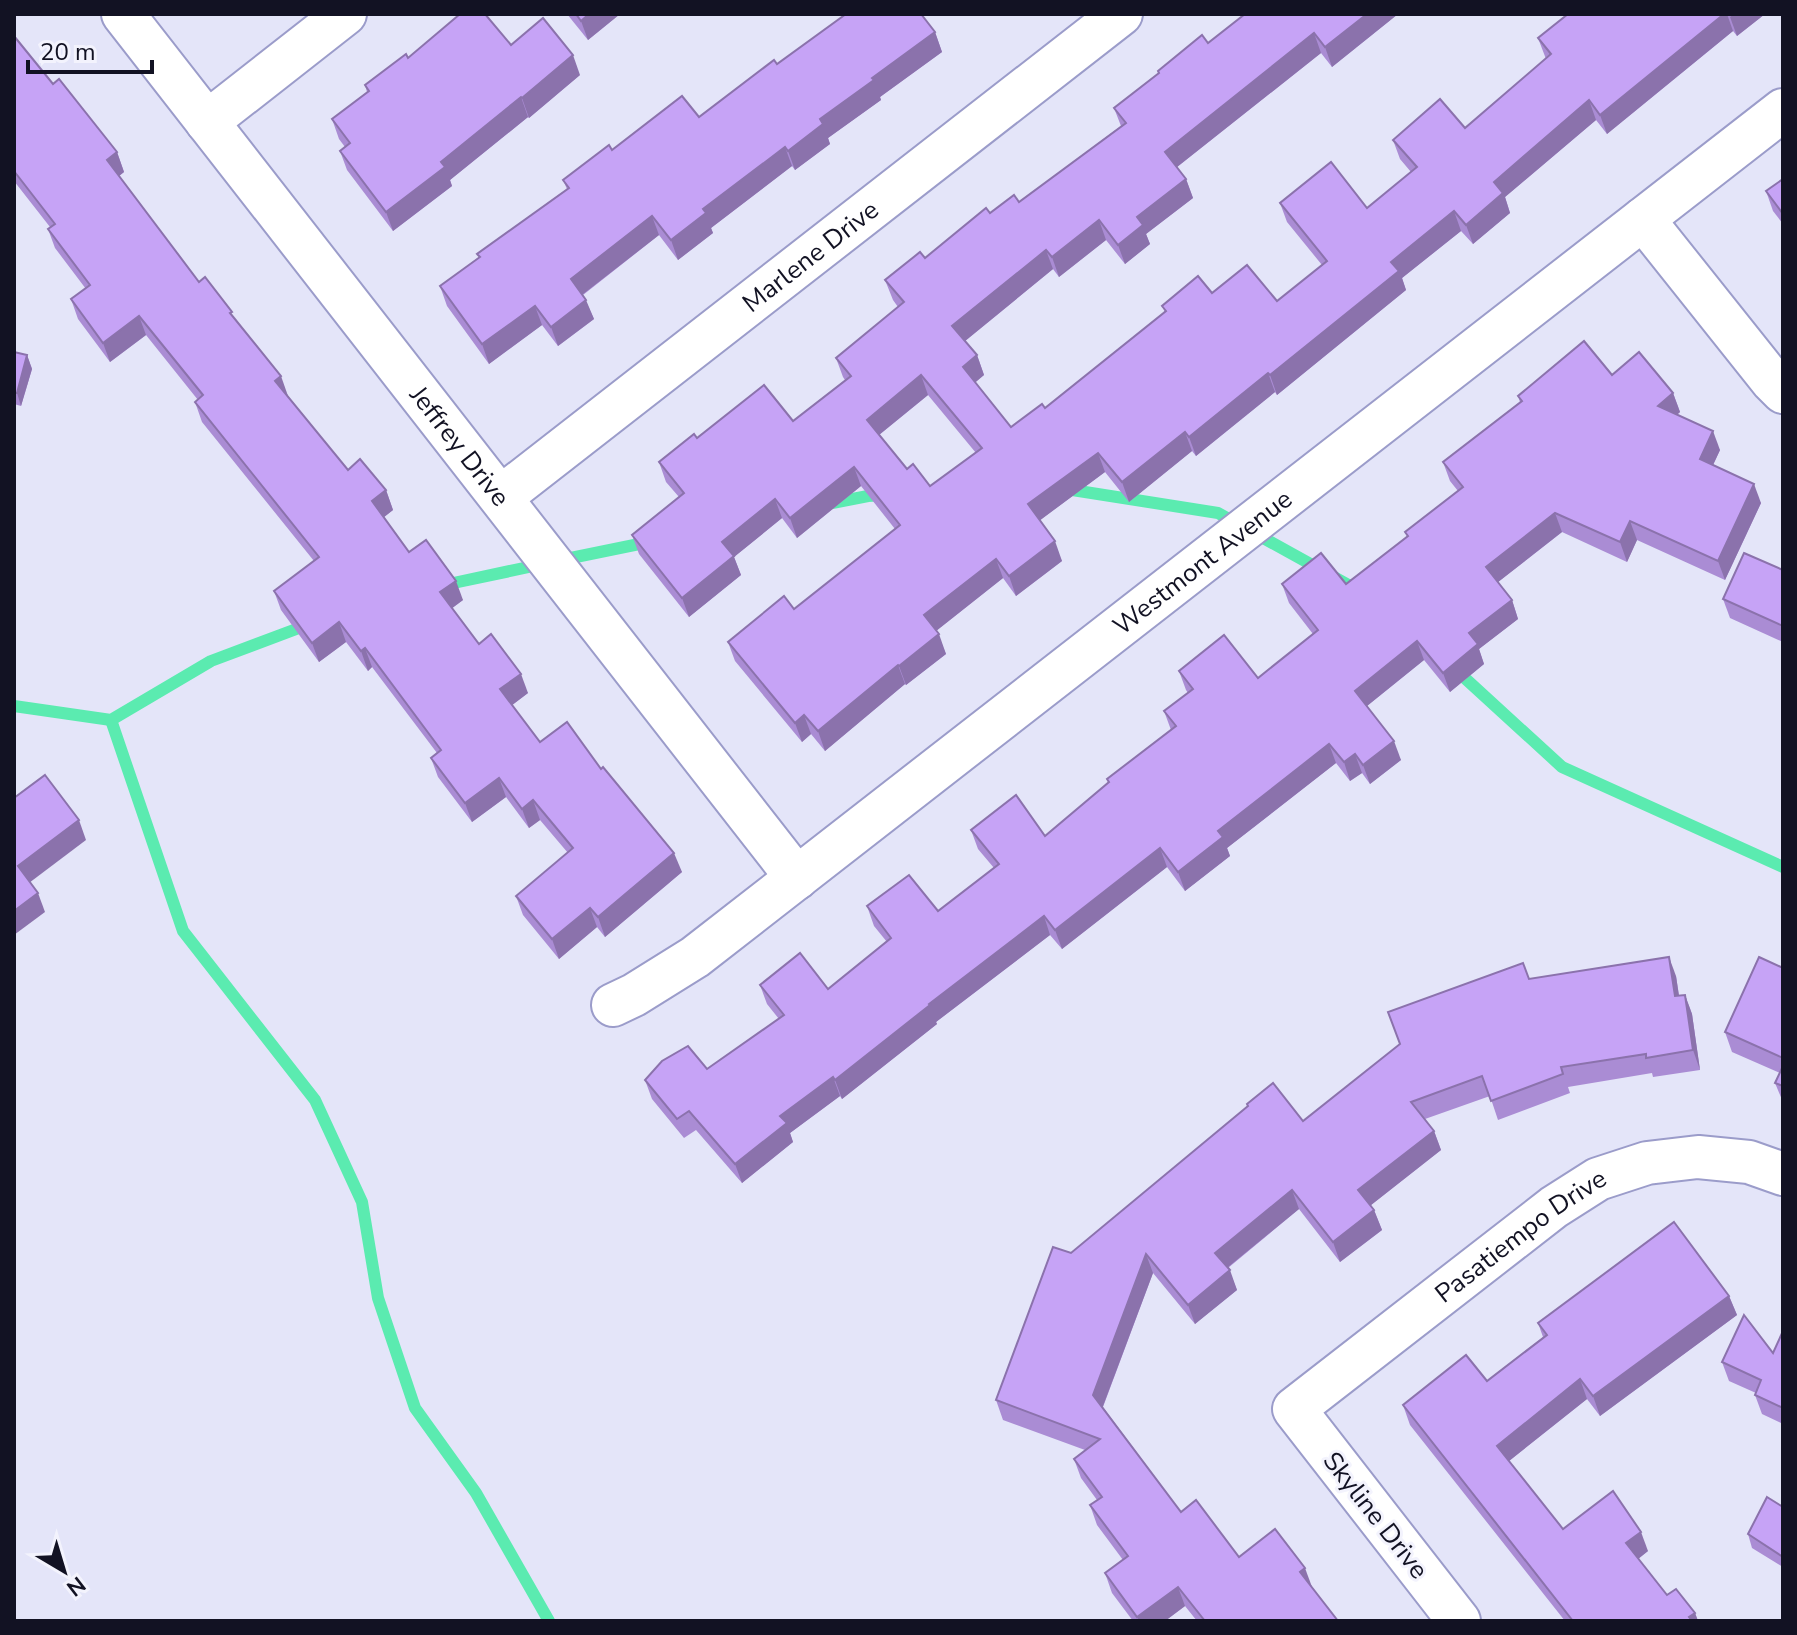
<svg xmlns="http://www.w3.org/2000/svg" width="1797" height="1635" viewBox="0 0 1797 1635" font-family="'Nunito Sans',sans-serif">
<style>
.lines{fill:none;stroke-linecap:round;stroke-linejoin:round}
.stream{stroke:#5bebb0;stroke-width:12}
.street-casing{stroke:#9b9cca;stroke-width:46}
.street{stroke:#fff;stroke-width:42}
.wall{fill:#aa8cd4;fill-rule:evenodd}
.shaded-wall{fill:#8b72ac}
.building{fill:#c6a3f6;stroke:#8b72ac;stroke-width:2;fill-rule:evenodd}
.labels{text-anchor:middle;stroke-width:6;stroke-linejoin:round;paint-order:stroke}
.street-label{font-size:26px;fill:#121223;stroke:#f3f3fd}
</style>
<rect width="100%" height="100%" fill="#e4e5f9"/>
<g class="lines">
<!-- stream -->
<g class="stream">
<path d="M1066 489 1218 513 1361 592"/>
<path d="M827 504 868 496 884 495"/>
<path d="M561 560 649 542"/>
<path d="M444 585 543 564"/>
<path d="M1456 670 1562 767 1783 867"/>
<path d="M14 706 111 720 211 661 307 625"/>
<path d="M111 720 183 931 315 1100 362 1202 378 1298 415 1408 476 1493 549 1621"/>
</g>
<defs>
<g id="street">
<path id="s1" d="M123 14 797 878"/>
<path d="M207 122 345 14"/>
<path d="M1643 219 1772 381 1783 392"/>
<path id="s2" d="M501 497 1121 14"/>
<path id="s3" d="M613 1005 634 995 695 957 1783 110"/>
<path id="s4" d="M1459 1621 1294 1409 1554 1207 1598 1179 1647 1163 1698 1157 1749 1162 1783 1174"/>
</g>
</defs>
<!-- street casing -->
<use href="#street" class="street-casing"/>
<!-- street -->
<use href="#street" class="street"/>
</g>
<!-- wall -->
<g class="wall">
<path d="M567 14H620L588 40Z"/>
<path d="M1398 14 1332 67 1321 53 1177 167 1186 179 1193 198 1146 234 1150 244 1125 264 1106 240 1059 277 1053 269 965 341 977 355 984 375 975 382 1011 427 1045 408 1165 312 1162 306 1212 293 1277 301 1322 265 1287 222 1280 203 1367 208 1411 172 1400 159 1393 140 1465 128 1546 59 1538 38 1568 14H1765L1737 36 1733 31 1607 134 1596 120 1505 197 1510 213 1473 244 1461 231 1402 278 1406 290 1277 395 1275 392 1196 456 1192 451 1129 502 1105 472 1040 520 1062 561 1016 596 1003 578 936 631 946 654 906 685 905 684 825 751 811 734 802 742 735 661 728 642 794 609 895 529 861 486 797 538 782 518 734 557 741 575 689 617 639 554 632 535 679 497 666 482 659 462 697 438 793 421 845 380 843 377 836 358 898 307 893 300 885 280 925 258 990 213 1019 202 1121 126 1114 108 1159 74 1158 71 1208 43ZM928 395 976 453 930 486 907 469 879 435Z"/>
<path d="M935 32 942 52 880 97 881 100 828 138 830 144 795 170 792 166 711 228 713 233 678 260 659 235 583 295 594 319 558 346 542 325 489 364 447 306 440 286 479 257 477 254 567 189 563 180 612 150 699 117 777 64Z"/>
<path d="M14 36 53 84 117 152 124 172 119 176 199 282 234 318 288 396 348 470 386 490 393 510 384 517 409 552 463 600 452 608 479 644 528 693 512 705 540 742 601 769 682 872 605 937 597 927 559 959 523 915 516 896 568 853 540 820 529 828 506 797 472 822 438 777 431 758 437 753 372 667 368 671 346 642 319 662 281 610 274 591 314 561 202 422 195 402 198 400 146 335 110 362 78 319 71 299 86 289 55 248 48 229 50 227 14 181Z"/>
<path d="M408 58 580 75 529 118 528 117 450 180 452 186 393 231 347 170 340 151 345 147 339 139 332 119 367 92 365 85Z"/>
<path d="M1783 179V224L1773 211 1766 191Z"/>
<path d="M14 352 27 355 32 369 21 406 14 404Z"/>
<path d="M1612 375 1673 393 1680 412 1677 415 1720 450 1713 465 1761 503 1725 580 1637 540 1627 562 1562 532 1498 582 1512 600 1518 619 1479 649 1484 664 1450 692 1424 660 1367 706 1401 760 1370 784 1362 773 1350 781 1336 763 1227 848 1230 856 1185 891 1167 867 1062 949 1050 935 936 1022 937 1024 842 1099 840 1096 790 1133 793 1142 742 1183 696 1130 684 1138 652 1099 645 1080 707 1069 779 1019 767 1004 760 985 828 989 887 942 874 926 867 906 938 911 994 868 978 849 971 830 1045 836 1108 783 1107 779 1171 730 1164 711 1188 693 1186 690 1179 671 1258 678 1313 634 1289 603 1282 584H1346L1407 537 1405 532 1458 491 1450 481 1443 462 1520 402 1518 396Z"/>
<path d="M1783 570V642L1730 618 1723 599Z"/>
<path d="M1783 968V1102L1775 1083 1780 1073 1732 1052 1725 1032Z"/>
<path d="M1676 976 1679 996 1685 995 1692 1014 1700 1070 1653 1077 1652 1073 1568 1087 1570 1093 1498 1120 1490 1096 1425 1119 1434 1131 1441 1150 1371 1205 1374 1210 1382 1230 1340 1262 1299 1209 1228 1268 1237 1290 1195 1324 1153 1273 1103 1407 1181 1512 1239 1557 1312 1587 1338 1621H1197L1185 1606 1165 1621H1133L1112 1593 1105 1573 1123 1560 1097 1525 1090 1505 1097 1500 1081 1478 1074 1459 1085 1450 1003 1420 996 1400 1071 1253 1248 1106 1247 1104 1303 1121 1529 979Z"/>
<path d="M1729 1296 1737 1315 1600 1416 1587 1399 1509 1461 1563 1529 1648 1551 1638 1559 1667 1595 1695 1613 1698 1621H1565L1410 1425 1403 1405 1487 1381 1543 1337 1538 1323Z"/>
<path d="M1783 1331V1424L1762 1414 1755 1395 1756 1393 1729 1381 1722 1362 1773 1353Z"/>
<path d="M1783 1507V1567L1752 1548 1748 1534Z"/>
</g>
<!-- shaded-wall -->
<g class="shaded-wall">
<path d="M589 14H620L588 40 581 21Z"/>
<path d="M1367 14H1398L1332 67 1325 47Z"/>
<path d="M1724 14H1727L1733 31 1607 134 1600 115Z"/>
<path d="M1734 14H1765L1737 36 1730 17Z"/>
<path d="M935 32 942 52 880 97 881 100 828 138 830 144 795 170 788 151 820 119 872 78Z"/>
<path d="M1314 33 1321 53 1172 171 1165 152Z"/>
<path d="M573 55 580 75 529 118 522 98Z"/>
<path d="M521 97 528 117 450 180 452 186 393 231 386 212 441 162Z"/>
<path d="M1589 100 1596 120 1505 197 1510 213 1473 244 1466 225 1494 182Z"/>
<path d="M785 147 792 166 711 228 713 233 678 260 671 240 703 209Z"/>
<path d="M117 152 124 172 114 180 107 160Z"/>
<path d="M1186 179 1193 198 1146 234 1150 244 1125 264 1118 245 1137 217Z"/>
<path d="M1454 211 1461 231 1402 278 1406 290 1277 395 1270 375 1391 262Z"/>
<path d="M652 216 659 235 578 298 571 279Z"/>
<path d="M1099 220 1106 240 1059 277 1052 257Z"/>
<path d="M1046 250 1053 269 959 346 952 326Z"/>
<path d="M586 300 594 319 558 346 551 327Z"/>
<path d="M535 306 542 325 489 364 482 344Z"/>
<path d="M139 316 146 335 110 362 103 343Z"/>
<path d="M27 355 32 369 21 406 17 393Z"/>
<path d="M977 355 984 375 970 387 963 367Z"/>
<path d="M1268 373 1275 392 1196 456 1189 437Z"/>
<path d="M921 375 928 395 874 439 867 420Z"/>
<path d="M281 376 288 396 275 381Z"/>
<path d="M1673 393 1680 412 1664 425 1658 406Z"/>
<path d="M1713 431 1720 450 1707 478 1700 459Z"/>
<path d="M1185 432 1192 451 1129 502 1122 482Z"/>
<path d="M1098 453 1105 472 1035 524 1028 504Z"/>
<path d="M854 467 861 486 797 538 790 518Z"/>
<path d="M1754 484 1761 503 1725 580 1718 561Z"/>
<path d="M386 490 393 510 379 521 372 501Z"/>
<path d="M775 499 782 518 734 557 741 575 689 617 682 598 722 542Z"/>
<path d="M1555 513 1562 532 1493 586 1486 567Z"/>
<path d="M1630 521 1637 540 1627 562 1620 542Z"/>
<path d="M1055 541 1062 561 1016 596 1009 576Z"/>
<path d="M996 559 1003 578 931 635 924 615Z"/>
<path d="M456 581 463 600 447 612 440 592Z"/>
<path d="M1512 600 1518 619 1479 649 1484 664 1450 692 1443 673 1469 633Z"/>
<path d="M339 622 346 642 319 662 312 643Z"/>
<path d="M939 634 946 654 906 685 899 666Z"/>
<path d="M1417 641 1424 660 1362 710 1355 691Z"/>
<path d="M365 648 372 667 368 671 361 651Z"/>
<path d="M898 665 905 684 825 751 818 731Z"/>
<path d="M521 674 528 693 507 709 500 689Z"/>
<path d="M804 715 811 734 802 742 795 723Z"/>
<path d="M1394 741 1401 760 1370 784 1363 765Z"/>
<path d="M1329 744 1336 763 1227 848 1230 856 1185 891 1178 872 1218 831Z"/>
<path d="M1355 754 1362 773 1350 781 1344 762Z"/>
<path d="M499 778 506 797 472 822 465 803Z"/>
<path d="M533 800 540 820 529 828 522 809Z"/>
<path d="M79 820 86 840 25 886 18 866Z"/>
<path d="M1160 848 1167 867 1062 949 1055 930Z"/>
<path d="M674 853 682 872 605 937 598 917Z"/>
<path d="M38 893 45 912 14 935V911Z"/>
<path d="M590 908 597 927 559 959 552 939Z"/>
<path d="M1044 916 1050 935 936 1022 937 1024 842 1099 835 1080 929 1004Z"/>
<path d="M1669 957 1676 976 1682 1016 1675 996Z"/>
<path d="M1685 995 1692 1014 1700 1070 1693 1050Z"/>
<path d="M833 1077 840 1096 790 1133 793 1142 742 1183 735 1164 780 1116Z"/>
<path d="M1434 1131 1441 1150 1366 1209 1358 1190Z"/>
<path d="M1292 1190 1299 1209 1222 1272 1215 1253Z"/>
<path d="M1374 1210 1382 1230 1340 1262 1333 1242Z"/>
<path d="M1146 1254 1153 1273 1100 1414 1093 1395Z"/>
<path d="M1230 1270 1237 1290 1195 1324 1188 1305Z"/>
<path d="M1729 1296 1737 1315 1600 1416 1593 1396Z"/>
<path d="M1580 1379 1587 1399 1504 1465 1497 1446Z"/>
<path d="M1641 1532 1648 1551 1633 1563 1626 1543Z"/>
<path d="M1305 1568 1312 1587 1307 1591 1300 1572Z"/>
<path d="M1178 1587 1185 1606 1165 1621H1139L1137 1617Z"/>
<path d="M1695 1613 1698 1621H1691L1689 1617Z"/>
</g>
<!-- building -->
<g class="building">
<path d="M460 14H485L511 45 543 18 573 55 522 98 521 97 441 162 445 167 386 212 340 151 350 143 332 119 369 91 365 85 406 54 408 58Z"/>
<path d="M576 14H589L581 21Z"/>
<path d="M846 14H921L935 32 872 78 874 80 820 119 823 124 788 151 785 147 703 209 706 213 671 240 652 216 571 279 586 300 551 327 535 306 482 344 440 286 480 257 477 254 569 188 563 180 609 145 612 150 682 96 699 117 774 60 777 64Z"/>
<path d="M1245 14H1367L1325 47 1314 33 1165 152 1186 179 1137 217 1143 225 1118 245 1099 220 1052 257 1046 250 952 326 977 355 963 367 1011 427 1042 404 1045 408 1166 311 1162 306 1198 276 1212 293 1247 265 1277 301 1327 261 1280 203 1331 162 1367 208 1417 167 1393 140 1440 99 1465 128 1551 54 1538 38 1568 14H1724L1600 115 1589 100 1494 182 1503 193 1466 225 1454 211 1391 262 1399 271 1270 375 1268 373 1189 437 1185 432 1122 482 1098 453 1028 504 1055 541 1009 576 996 559 924 615 939 634 899 666 898 665 818 731 804 715 795 723 728 642 784 596 794 609 900 525 854 467 790 518 775 499 722 542 734 556 682 598 632 535 684 493 659 462 694 434 697 438 764 385 793 421 851 376 836 358 904 302 885 280 920 252 925 258 986 208 990 213 1014 195 1019 202 1126 123 1114 108 1159 73 1158 71 1202 35 1208 43ZM921 375 982 448 930 486 913 464 907 469 867 420Z"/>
<path d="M14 36 53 84 59 79 117 152 107 160 199 282 205 277 232 312 230 313 281 376 275 381 348 470 360 459 386 490 372 501 409 552 426 540 456 581 440 592 479 644 491 634 521 674 500 689 540 742 567 722 601 769 603 767 674 853 598 917 590 908 552 939 516 896 573 848 533 800 522 809 499 778 465 803 431 758 441 750 365 648 361 651 339 622 312 643 274 591 319 557 195 402 203 395 139 316 103 343 71 299 90 285 48 229 55 224 14 171Z"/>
<path d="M1783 179V214L1766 191Z"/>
<path d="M1584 341 1612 375 1639 352 1673 393 1658 406 1713 431 1700 459 1754 484 1718 561 1630 521 1620 542 1555 513 1486 567 1512 600 1469 633 1478 644 1443 673 1417 641 1355 691 1394 741 1363 765 1355 754 1344 762 1329 744 1218 831 1223 837 1178 872 1160 848 1055 930 1044 916 929 1004 930 1005 835 1080 833 1077 780 1116 787 1123 735 1164 689 1111 677 1119 645 1080 662 1061 688 1046 707 1069 784 1015 760 985 800 953 828 989 891 938 867 906 909 875 938 911 999 864 971 830 1016 795 1045 836 1109 782 1107 779 1176 726 1164 711 1193 689 1179 671 1224 635 1258 678 1318 630 1282 584 1321 553 1346 584 1408 536 1405 532 1463 487 1443 462 1522 401 1518 396Z"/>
<path d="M14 352 27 355 17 393H14Z"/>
<path d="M1744 553 1783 570V626L1723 599Z"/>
<path d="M45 775 79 820 18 866 38 893 14 911V798Z"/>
<path d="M1669 957 1675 996 1685 995 1693 1050 1646 1058V1054L1561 1067 1563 1074 1491 1101 1482 1076 1411 1102 1434 1131 1358 1190 1374 1210 1333 1242 1292 1190 1215 1253 1230 1270 1188 1305 1146 1254 1093 1395 1181 1512 1196 1500 1239 1557 1275 1529 1305 1568 1300 1572 1338 1621H1205L1178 1587 1137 1617 1105 1573 1128 1556 1090 1505 1102 1497 1074 1459 1100 1439 996 1400 1053 1247 1071 1253 1248 1106 1247 1104 1273 1083 1303 1121 1400 1044 1388 1012 1523 963 1529 979Z"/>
<path d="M1759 957 1783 968V1058L1725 1032Z"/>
<path d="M1783 1066V1086L1775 1083Z"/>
<path d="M1674 1222 1729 1296 1593 1396 1580 1379 1497 1446 1563 1529 1613 1491 1641 1532 1626 1543 1667 1595 1676 1589 1695 1613 1689 1617 1692 1621H1573L1403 1405 1466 1355 1487 1381 1547 1335 1538 1323Z"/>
<path d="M1744 1315 1773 1353 1783 1331V1408L1755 1395 1761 1380 1722 1362Z"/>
<path d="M1767 1497 1783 1507V1557L1748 1534Z"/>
</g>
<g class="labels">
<!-- street labels -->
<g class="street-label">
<text dy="9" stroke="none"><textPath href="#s2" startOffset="392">Marlene Drive</textPath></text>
<text dy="9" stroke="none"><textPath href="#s1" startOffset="548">Jeffrey Drive</textPath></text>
<text dy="9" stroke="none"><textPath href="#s3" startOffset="738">Westmont Avenue</textPath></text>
<text dy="9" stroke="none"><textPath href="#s4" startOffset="554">Pasatiempo Drive</textPath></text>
<text transform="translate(1376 1515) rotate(52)" y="9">Skyline Drive</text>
</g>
</g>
<!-- border -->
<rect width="1797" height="1635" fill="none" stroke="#121223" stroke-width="32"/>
<!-- north arrow -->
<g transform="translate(64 1571) rotate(142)" stroke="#f3f3fd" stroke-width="6" paint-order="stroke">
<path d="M0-6L14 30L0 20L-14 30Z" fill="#121223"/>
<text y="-12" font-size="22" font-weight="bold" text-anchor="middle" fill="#121223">N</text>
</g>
<!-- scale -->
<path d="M28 60v12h124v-12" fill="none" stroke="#121223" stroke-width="4"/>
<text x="40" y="60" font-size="24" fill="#121223" stroke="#f3f3fd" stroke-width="6" paint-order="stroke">20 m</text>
</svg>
